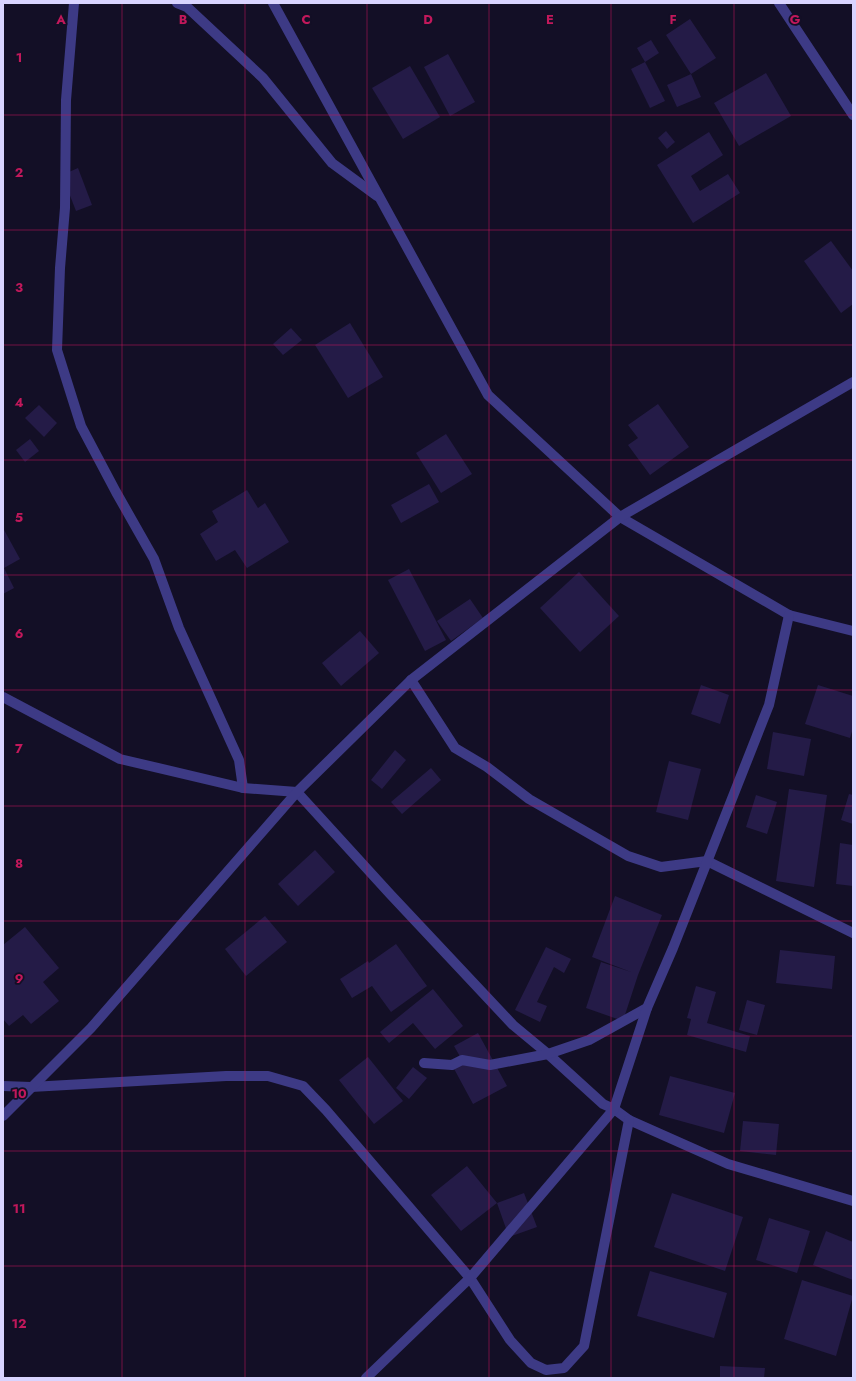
<svg xmlns="http://www.w3.org/2000/svg" width="856" height="1381" viewBox="0 0 856 1381" font-family="Jost,sans-serif">
<style>
.building{fill:#241b47}
.lines{fill:none;stroke-linecap:round;stroke-linejoin:round}
.minor{stroke:#3d3a85;stroke-width:10}
.grid{fill:none;stroke:#c2185b;stroke-width:1;stroke-opacity:0.55}
.grid-label{font-size:13px;text-anchor:middle;font-weight:bold;fill:#c2185b;stroke:#130f26;stroke-width:3.5;stroke-linejoin:round;paint-order:stroke}
</style>
<rect width="100%" height="100%" fill="#130f26"/>
<!-- building -->
<g class="building">
<path d="M690 19 716 58 691 74 701 97 677 107 667 85 691 74 666 35Z"/>
<path d="M651 40 659 53 645 62 637 48Z"/>
<path d="M448 54 475 102 450 116 424 67Z"/>
<path d="M645 62 665 101 650 108 631 69Z"/>
<path d="M410 66 440 117 403 139 372 88Z"/>
<path d="M766 73 791 116 739 146 714 103Z"/>
<path d="M666 131 675 142 667 149 658 138Z"/>
<path d="M709 132 723 155 691 176 700 191 728 174 740 193 693 223 657 165Z"/>
<path d="M78 168 92 205 76 211 62 175Z"/>
<path d="M831 241 853 271V304L841 313 804 261Z"/>
<path d="M350 323 383 377 348 398 315 345Z"/>
<path d="M291 328 302 340 283 355 273 344Z"/>
<path d="M658 404 689 447 650 475 628 445 638 438 628 425Z"/>
<path d="M39 405 57 423 44 437 25 418Z"/>
<path d="M446 434 472 474 441 493 416 453Z"/>
<path d="M30 439 39 451 25 462 16 450Z"/>
<path d="M429 484 439 502 401 523 391 505Z"/>
<path d="M247 490 258 508 265 503 289 542 247 568 235 550 216 561 200 534 218 522 212 511Z"/>
<path d="M3 528 20 559 4 568 14 588 3 594Z"/>
<path d="M409 569 446 640 425 651 388 580Z"/>
<path d="M579 572 619 616 580 652 540 608Z"/>
<path d="M470 599 483 618 451 641 437 621Z"/>
<path d="M360 631 379 653 341 686 322 663Z"/>
<path d="M701 685 729 695 720 724 691 714Z"/>
<path d="M818 685 853 696V728L850 738 805 724Z"/>
<path d="M773 732 811 739 804 776 767 769Z"/>
<path d="M395 750 406 760 382 789 371 780Z"/>
<path d="M669 761 701 769 688 820 656 812Z"/>
<path d="M431 768 441 780 402 814 391 802Z"/>
<path d="M789 789 827 795 814 887 776 881Z"/>
<path d="M849 794 853 795V824L841 820Z"/>
<path d="M756 795 777 802 767 834 746 827Z"/>
<path d="M840 843 853 845V886L836 884Z"/>
<path d="M315 850 335 872 298 906 278 884Z"/>
<path d="M615 896 662 915 638 975 623 1021 586 1008 601 962 631 972 592 957Z"/>
<path d="M265 916 287 942 246 976 225 949Z"/>
<path d="M25 927 59 968 43 982 59 1001 31 1024 23 1015 9 1026 3 1019V945Z"/>
<path d="M396 944 427 986 391 1012 372 986 352 998 340 979 368 961 369 963Z"/>
<path d="M546 947 571 959 564 973 554 967 537 1002 547 1006 540 1022 515 1010Z"/>
<path d="M780 950 835 956 832 989 776 983Z"/>
<path d="M696 986 716 992 707 1023 750 1036 746 1052 687 1035 691 1019 687 1018Z"/>
<path d="M433 989 463 1026 435 1049 413 1023 389 1043 380 1032Z"/>
<path d="M747 1000 765 1005 757 1035 739 1030Z"/>
<path d="M478 1033 507 1086 473 1104 452 1065 462 1060 454 1046Z"/>
<path d="M368 1057 403 1101 374 1124 339 1080Z"/>
<path d="M413 1067 427 1078 409 1099 396 1088Z"/>
<path d="M670 1076 735 1093 724 1133 659 1115Z"/>
<path d="M743 1121 779 1124 776 1155 740 1151Z"/>
<path d="M467 1166 497 1203 524 1193 537 1227 509 1237 497 1203 461 1231 431 1195Z"/>
<path d="M672 1193 743 1217 725 1271 654 1247Z"/>
<path d="M769 1218 810 1231 797 1273 756 1260Z"/>
<path d="M826 1231 853 1242V1280L813 1265Z"/>
<path d="M650 1271 727 1293 714 1338 637 1316Z"/>
<path d="M802 1280 853 1296 836 1356 784 1339Z"/>
<path d="M720 1366 765 1368 764 1378H720Z"/>
</g>
<g class="lines">
<!-- minor -->
<g class="minor">
<path d="M74 3 66 100 65 208 60 268 57 350 81 426 116 492 154 559 179 628 239 760 243 788"/>
<path d="M177 3 187 7 263 78 332 163 377 196"/>
<path d="M273 3 488 395 620 517 789 615 853 631"/>
<path d="M779 3 853 115"/>
<path d="M411 680 455 748 487 767 529 799 628 856 661 867 707 861 853 933"/>
<path d="M3 697 120 759 243 788 297 792 390 894 513 1025 548 1054 603 1104 614 1109 629 1120 728 1164 853 1201"/>
<path d="M424 1063 452 1065 462 1060 490 1065 548 1054 589 1040 647 1008"/>
<path d="M3 1086 31 1087 226 1076H268L303 1086 326 1110 470 1278 510 1340 531 1363 546 1370 564 1368 584 1346 629 1120"/>
<path d="M3 1116 91 1028 297 792 411 680 620 517 853 382"/>
<path d="M366 1378 470 1278 614 1109 647 1008 673 948 769 705 789 615"/>
</g>
</g>
<!-- grid -->
<path class="grid" d="M122 3V1378M245 3V1378M367 3V1378M489 3V1378M611 3V1378M734 3V1378M3 115H853M3 230H853M3 345H853M3 460H853M3 575H853M3 690H853M3 806H853M3 921H853M3 1036H853M3 1151H853M3 1266H853"/>
<g class="grid-label">
<text x="61" y="24">A</text>
<text x="183" y="24">B</text>
<text x="306" y="24">C</text>
<text x="428" y="24">D</text>
<text x="550" y="24">E</text>
<text x="673" y="24">F</text>
<text x="795" y="24">G</text>
<text x="19" y="62">1</text>
<text x="19" y="177">2</text>
<text x="19" y="292">3</text>
<text x="19" y="407">4</text>
<text x="19" y="522">5</text>
<text x="19" y="638">6</text>
<text x="19" y="753">7</text>
<text x="19" y="868">8</text>
<text x="19" y="983">9</text>
<text x="19" y="1098">10</text>
<text x="19" y="1213">11</text>
<text x="19" y="1328">12</text>
</g>
<!-- border -->
<rect width="856" height="1381" fill="none" stroke="#d9d4ff" stroke-width="8"/>
</svg>
